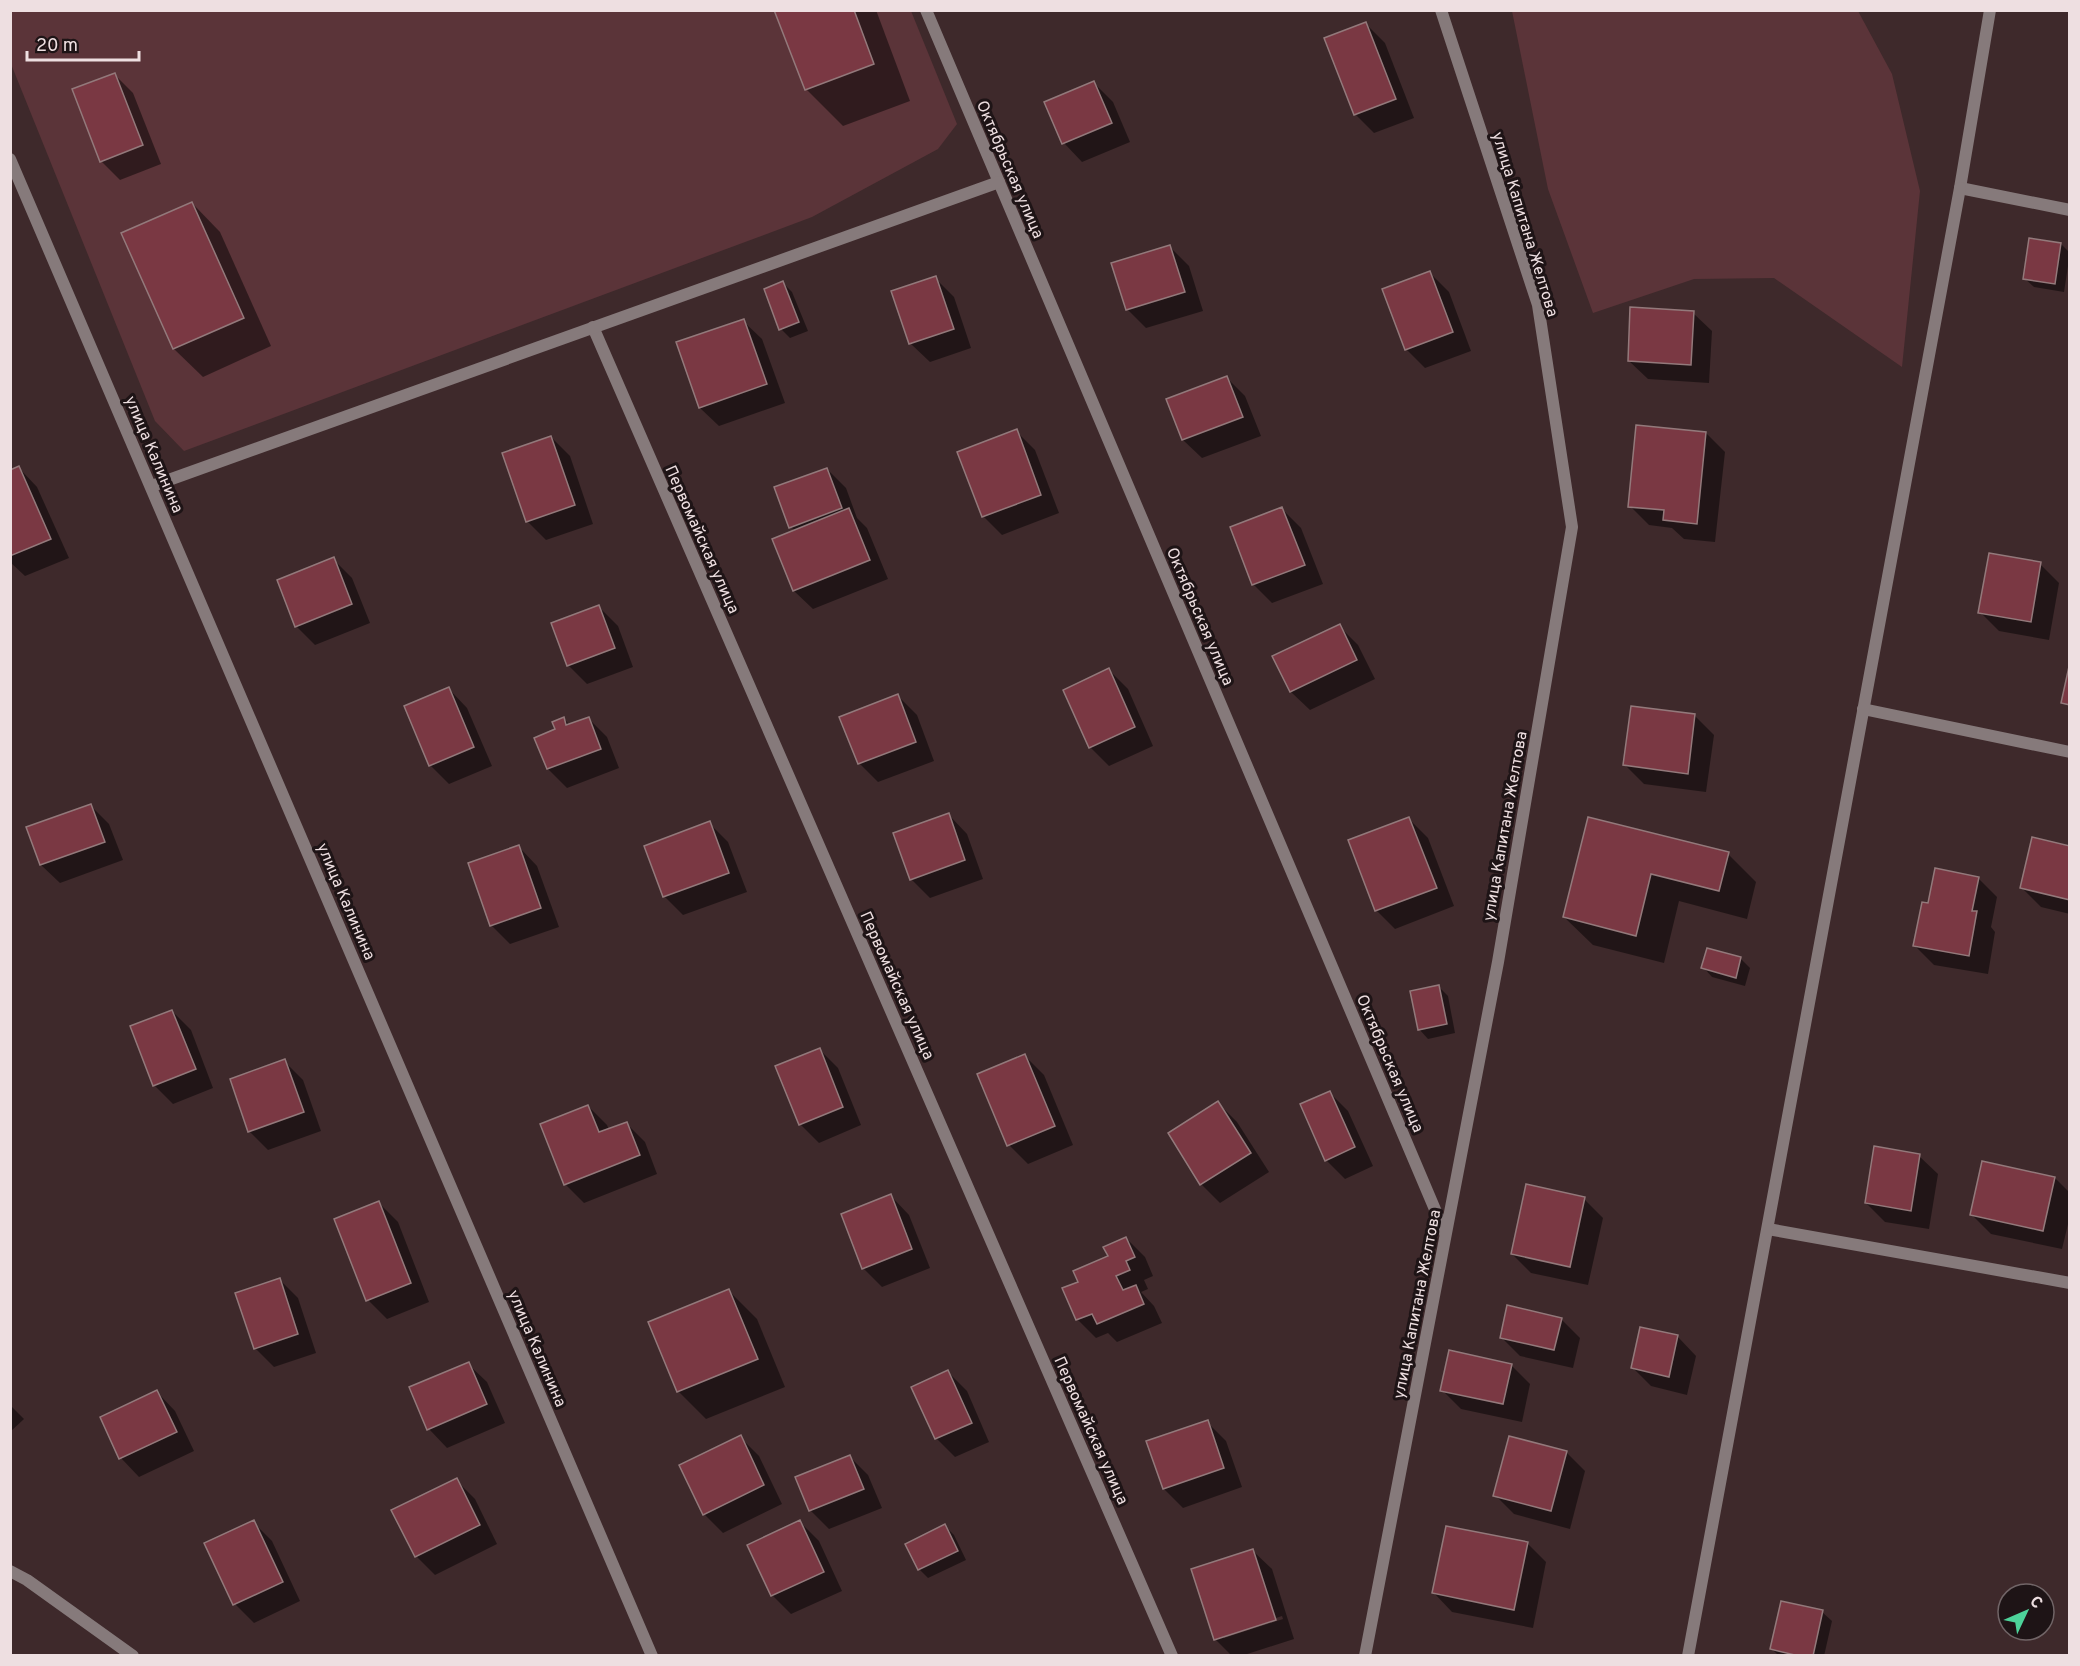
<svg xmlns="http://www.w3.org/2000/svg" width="2080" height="1666" viewBox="0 0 2080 1666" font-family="Overpass,sans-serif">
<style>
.green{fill:#5b3439}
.shadow{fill:#0007;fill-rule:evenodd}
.building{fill:#7a3843;stroke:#93797b;stroke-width:1.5}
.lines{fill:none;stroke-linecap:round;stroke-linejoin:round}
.street{stroke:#867a7b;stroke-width:12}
.labels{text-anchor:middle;stroke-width:6;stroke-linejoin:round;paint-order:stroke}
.street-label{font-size:16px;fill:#eedfe1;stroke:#1e1416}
</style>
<rect width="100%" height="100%" fill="#3e292b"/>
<!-- green -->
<g class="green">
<path d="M10 11H911L957 124 938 149 812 217 184 451 155 421 11 64Z"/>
<path d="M1512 11H1858L1892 74 1920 191 1902 367 1774 278 1694 279 1593 313 1548 189Z"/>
</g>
<!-- shadow -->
<g class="shadow">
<path d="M776 10H876L910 101 843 126 806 89Z"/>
<path d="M1366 24 1385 43 1414 118 1374 133 1355 114Z"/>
<path d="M114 74 133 93 161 164 120 180 101 161Z"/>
<path d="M1094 83 1113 102 1130 142 1082 162 1064 143 1046 103Z"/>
<path d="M192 203 220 232 271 346 203 377 174 349 123 234Z"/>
<path d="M2061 244 2070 253 2064 292 2034 287 2024 278Z"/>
<path d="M1170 247 1189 266 1203 311 1146 328 1127 309Z"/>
<path d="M1430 273 1449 292 1471 351 1425 368 1406 349Z"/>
<path d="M935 278 954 297 971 348 930 362 911 344 893 292Z"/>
<path d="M783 283 792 292 808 331 790 338 781 329Z"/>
<path d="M1693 313 1712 331 1709 383 1648 379 1629 361Z"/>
<path d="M743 321 762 339 785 403 719 426 700 408 678 343Z"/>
<path d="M1226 377 1245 396 1261 436 1202 458 1183 440 1168 400Z"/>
<path d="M1016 431 1035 450 1059 513 1002 535 983 516Z"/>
<path d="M1706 433 1725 452 1715 542 1684 539 1672 528 1649 525 1630 506Z"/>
<path d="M551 437 570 456 593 524 546 540 527 521Z"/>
<path d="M19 468 37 487 69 558 25 576 10 562V471Z"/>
<path d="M827 469 846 488 857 518 867 528 888 579 813 609 794 591 774 540 795 531 791 527Z"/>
<path d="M1282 509 1301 528 1323 584 1272 603 1253 584Z"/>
<path d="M333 559 352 578 370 623 315 645 296 626Z"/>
<path d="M2040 564 2059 583 2049 640 1999 631 1980 612Z"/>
<path d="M599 607 618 626 633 667 587 684 568 665Z"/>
<path d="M1339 626 1358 645 1375 679 1310 710 1291 692 1275 657Z"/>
<path d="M1109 670 1128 689 1153 746 1109 766 1090 747Z"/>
<path d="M449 689 467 708 492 766 449 784 430 765Z"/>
<path d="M898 696 917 715 934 761 878 782 859 763Z"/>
<path d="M1695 716 1714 735 1706 792 1644 784 1625 765Z"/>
<path d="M588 718 607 737 619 768 567 788 548 769 557 730 564 719 570 725Z"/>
<path d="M90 805 109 824 123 860 60 883 41 865Z"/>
<path d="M949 815 967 834 983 879 930 898 911 879Z"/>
<path d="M1589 818 1728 854 1756 882 1747 919 1679 901 1664 963 1593 945 1564 917Z"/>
<path d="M1409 819 1428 838 1454 906 1395 929 1376 910Z"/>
<path d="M709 823 728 842 747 892 683 915 664 896Z"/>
<path d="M519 847 537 866 559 927 510 944 491 925Z"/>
<path d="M2070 847V914L2041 907 2022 888Z"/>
<path d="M1978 878 1997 897 1991 927 1995 932 1988 974 1934 965 1915 946 1929 905Z"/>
<path d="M1708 950 1741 959 1750 968 1745 986 1712 977 1703 967Z"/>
<path d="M1439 987 1448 996 1455 1033 1428 1039 1419 1029Z"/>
<path d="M172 1011 191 1030 213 1088 173 1104 154 1085Z"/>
<path d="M819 1049 838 1068 861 1125 819 1143 800 1124Z"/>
<path d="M1025 1056 1044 1075 1073 1145 1028 1164 1009 1145Z"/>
<path d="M284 1061 303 1080 321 1131 268 1150 250 1132 232 1080Z"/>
<path d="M1329 1092 1348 1111 1373 1166 1345 1179 1326 1160Z"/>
<path d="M1218 1103 1237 1122 1269 1172 1220 1203 1201 1184Z"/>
<path d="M588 1106 607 1125 609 1130 626 1123 645 1142 657 1174 584 1203 565 1184Z"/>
<path d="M1919 1156 1938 1174 1929 1229 1885 1222 1866 1203Z"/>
<path d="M2055 1178 2070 1193V1216L2062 1249 1991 1234 1972 1215Z"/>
<path d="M891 1196 909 1215 930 1268 882 1287 863 1268Z"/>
<path d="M1584 1199 1603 1218 1588 1285 1531 1273 1512 1254Z"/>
<path d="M379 1203 398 1222 429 1302 387 1319 368 1300Z"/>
<path d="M1126 1238 1145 1257 1153 1276 1144 1280 1148 1289 1141 1292 1154 1306 1162 1323 1117 1342 1108 1333 1096 1338 1077 1319 1080 1282 1110 1257Z"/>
<path d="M279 1279 298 1298 316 1353 274 1367 255 1348Z"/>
<path d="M729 1291 757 1319 785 1387 706 1419 678 1391Z"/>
<path d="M1561 1319 1580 1338 1573 1368 1520 1356 1501 1337Z"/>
<path d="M1678 1337 1696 1356 1687 1395 1651 1386 1632 1367Z"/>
<path d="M468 1364 487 1382 505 1423 447 1448 429 1429Z"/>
<path d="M1511 1365 1530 1384 1522 1422 1461 1409 1442 1390Z"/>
<path d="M948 1372 967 1391 989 1442 955 1457 936 1438Z"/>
<path d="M157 1392 175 1411 194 1451 139 1477 121 1458 102 1418Z"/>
<path d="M10 1405 24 1419 10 1432Z"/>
<path d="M1207 1422 1226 1441 1242 1487 1183 1508 1164 1489 1148 1442Z"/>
<path d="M740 1437 759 1456 782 1504 723 1533 704 1514Z"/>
<path d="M1566 1452 1585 1471 1570 1529 1514 1514 1495 1495Z"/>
<path d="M849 1456 868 1475 882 1508 829 1529 810 1510Z"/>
<path d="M456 1480 475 1499 497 1544 435 1575 416 1556Z"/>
<path d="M253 1522 272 1541 300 1601 254 1623 235 1604 206 1544Z"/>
<path d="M800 1522 819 1541 842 1591 791 1614 772 1595Z"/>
<path d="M945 1526 954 1535 966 1560 928 1578 919 1569Z"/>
<path d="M1527 1543 1546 1562 1533 1628 1452 1612 1434 1593Z"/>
<path d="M1253 1551 1272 1569 1294 1639 1241 1656H1232L1215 1639ZM1282 1616 1283 1619 1224 1638V1635Z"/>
<path d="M1822 1612 1832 1621 1824 1656H1779L1772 1649Z"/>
</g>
<!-- building -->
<g class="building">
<path d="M774 10H854L874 64 805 90Z"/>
<path d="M1366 22 1396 99 1354 115 1324 38Z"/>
<path d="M115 73 143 145 100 162 72 89Z"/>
<path d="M1094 81 1112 123 1062 144 1044 102Z"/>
<path d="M192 202 244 318 173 349 121 233Z"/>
<path d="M2029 238 2061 243 2055 284 2023 279Z"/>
<path d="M1170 245 1185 292 1126 310 1111 263Z"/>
<path d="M1430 271 1453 332 1405 350 1382 289Z"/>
<path d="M936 276 954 329 909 344 891 291Z"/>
<path d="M783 281 799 322 779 330 764 289Z"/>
<path d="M1630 307 1694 311 1691 365 1628 361Z"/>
<path d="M744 319 767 384 699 408 676 342Z"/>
<path d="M1227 376 1243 417 1182 440 1166 399Z"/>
<path d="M1636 425 1706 432 1697 524 1663 520 1664 510 1628 507Z"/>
<path d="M1017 429 1041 495 982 517 957 452Z"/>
<path d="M551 436 575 505 526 522 502 453Z"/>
<path d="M19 466 51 539 10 556V470Z"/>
<path d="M827 468 842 508 789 528 774 487Z"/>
<path d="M1282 507 1305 565 1252 585 1230 527Z"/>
<path d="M849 508 870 560 793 591 772 539Z"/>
<path d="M1989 553 2041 562 2031 622 1978 613Z"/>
<path d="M334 557 352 604 295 627 277 580Z"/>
<path d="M599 605 615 648 567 666 551 623Z"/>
<path d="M1340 624 1357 660 1290 692 1272 656Z"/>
<path d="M2070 662V705L2061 703Z"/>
<path d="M1109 668 1135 727 1089 748 1063 690Z"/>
<path d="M449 687 474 747 429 766 404 706Z"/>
<path d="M898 694 916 742 858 764 839 717Z"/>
<path d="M1631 706 1695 714 1688 774 1623 765Z"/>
<path d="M564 717 566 725 589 717 601 749 547 769 534 738 555 729 552 722Z"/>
<path d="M91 804 105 842 40 865 26 827Z"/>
<path d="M949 813 965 860 910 880 893 833Z"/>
<path d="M1409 817 1437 888 1375 911 1348 840Z"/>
<path d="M1588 817 1729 852 1719 891 1651 874 1636 936 1563 917Z"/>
<path d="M710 821 729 873 663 897 644 846Z"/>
<path d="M2032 837 2070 846V900L2020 888Z"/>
<path d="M519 845 541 908 490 926 468 863Z"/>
<path d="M1935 868 1979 877 1972 911H1977L1969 956 1913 946 1922 902 1928 903Z"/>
<path d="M1707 948 1741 957 1736 978 1701 968Z"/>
<path d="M1439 985 1447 1024 1418 1030 1410 991Z"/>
<path d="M172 1010 196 1069 153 1086 130 1026Z"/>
<path d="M820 1048 843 1107 799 1125 775 1066Z"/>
<path d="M1025 1054 1055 1126 1007 1146 977 1074Z"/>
<path d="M285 1059 304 1112 248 1132 230 1079Z"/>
<path d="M1330 1091 1355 1147 1325 1161 1300 1104Z"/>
<path d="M1218 1101 1251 1153 1200 1185 1168 1133Z"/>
<path d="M588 1105 599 1132 627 1122 640 1155 564 1185 540 1124Z"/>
<path d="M1874 1146 1920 1154 1911 1211 1865 1203Z"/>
<path d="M1982 1161 2055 1177 2043 1231 1970 1215Z"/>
<path d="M1526 1184 1585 1197 1570 1267 1511 1254Z"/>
<path d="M891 1194 912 1249 862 1269 841 1214Z"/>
<path d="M379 1201 411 1283 366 1301 334 1219Z"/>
<path d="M1126 1237 1135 1257 1126 1261 1130 1270 1116 1276 1123 1290 1136 1285 1144 1304 1097 1324 1092 1314 1076 1320 1062 1288 1078 1282 1073 1271 1108 1256 1103 1247Z"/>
<path d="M280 1278 298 1334 254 1349 235 1293Z"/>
<path d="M729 1289 758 1359 677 1392 648 1322Z"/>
<path d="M1507 1305 1562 1318 1554 1350 1500 1338Z"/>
<path d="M1640 1327 1678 1335 1669 1377 1631 1368Z"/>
<path d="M1449 1350 1512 1364 1503 1404 1440 1391Z"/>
<path d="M469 1362 487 1404 427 1430 409 1387Z"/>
<path d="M948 1370 972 1423 935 1439 911 1387Z"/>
<path d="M157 1390 177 1432 119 1459 100 1417Z"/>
<path d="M1208 1420 1224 1468 1163 1489 1146 1441Z"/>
<path d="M741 1435 764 1485 703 1515 679 1465Z"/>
<path d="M1509 1436 1567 1451 1551 1511 1493 1496Z"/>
<path d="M850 1455 864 1489 809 1511 795 1477Z"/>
<path d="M457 1478 480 1525 415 1557 391 1510Z"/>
<path d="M254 1520 283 1582 233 1605 204 1543Z"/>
<path d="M800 1520 824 1572 771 1596 747 1545Z"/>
<path d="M945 1524 958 1551 918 1570 905 1544Z"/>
<path d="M1446 1526 1528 1542 1514 1610 1432 1593Z"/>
<path d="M1253 1549 1276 1620 1214 1640 1191 1569Z"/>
<path d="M1781 1601 1823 1610 1813 1656H1799L1770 1649Z"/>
</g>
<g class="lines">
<!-- street -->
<g class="street">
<path d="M926 10 1445 1233"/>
<path d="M1990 10 1960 188 2070 210"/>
<path d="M10 159 652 1656"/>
<path d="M593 327 1172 1656"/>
<path d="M152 486 999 182"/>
<path d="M1863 709 2070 752"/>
<path d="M1768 1229 2070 1283"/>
<path d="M10 1571 27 1580 133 1656"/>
<path d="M1365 1656 1498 962 1572 527 1538 305 1441 10"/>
<path d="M1688 1656 1960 188"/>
</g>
</g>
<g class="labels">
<!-- street labels -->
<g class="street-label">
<text transform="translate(1011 169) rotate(67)" y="6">Октябрьская улица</text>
<text transform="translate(1526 224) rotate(73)" y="6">улица Капитана Желтова</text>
<text transform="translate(155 454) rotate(67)" y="6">улица Калинина</text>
<text transform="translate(703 539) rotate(66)" y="6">Первомайская улица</text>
<text transform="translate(1201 616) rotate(67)" y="6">Октябрьская улица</text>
<text transform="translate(1504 826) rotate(-80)" y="6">улица Капитана Желтова</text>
<text transform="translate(347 901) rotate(67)" y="6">улица Калинина</text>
<text transform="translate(898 985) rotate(66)" y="6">Первомайская улица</text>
<text transform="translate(1391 1063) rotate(67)" y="6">Октябрьская улица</text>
<text transform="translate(1416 1304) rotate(-79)" y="6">улица Капитана Желтова</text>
<text transform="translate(538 1348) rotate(67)" y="6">улица Калинина</text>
<text transform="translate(1092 1430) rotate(66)" y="6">Первомайская улица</text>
</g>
</g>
<!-- border -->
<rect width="2080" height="1666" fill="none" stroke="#eedfe1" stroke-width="24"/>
<!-- north arrow -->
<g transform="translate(2026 1612) rotate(46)"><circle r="28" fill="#1e1416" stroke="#716567" stroke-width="1.5"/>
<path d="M0-4.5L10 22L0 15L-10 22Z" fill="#4dd39a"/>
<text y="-9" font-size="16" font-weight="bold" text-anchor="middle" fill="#eedfe1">С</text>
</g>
<!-- scale -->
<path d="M27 51v9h112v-9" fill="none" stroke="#eedfe1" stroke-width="3"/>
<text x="36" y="51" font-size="18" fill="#eedfe1" stroke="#1e1416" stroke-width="4.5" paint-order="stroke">20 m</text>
</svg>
